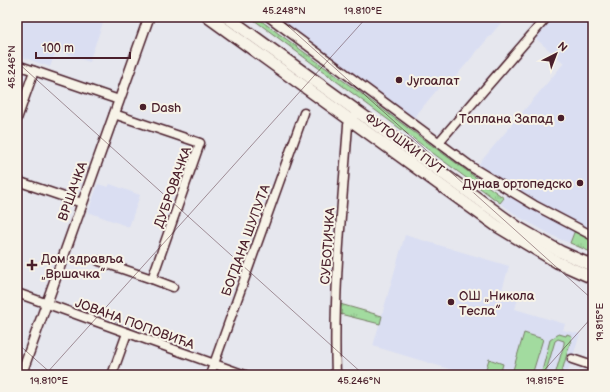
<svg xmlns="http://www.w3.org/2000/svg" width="610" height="392" viewBox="0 0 610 392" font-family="'Balsamiq Sans',sans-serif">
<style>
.built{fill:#dadef2}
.grass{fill:url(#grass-tufts);stroke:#767d65}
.park{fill:#a2db9f;stroke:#767d65}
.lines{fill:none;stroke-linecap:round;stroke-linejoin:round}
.minor-casing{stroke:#4a1f2b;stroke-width:11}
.tertiary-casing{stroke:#4a1f2b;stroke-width:12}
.secondary-casing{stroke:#4a1f2b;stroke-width:14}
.minor{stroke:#f7f3e8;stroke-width:8}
.tertiary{stroke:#f7f3e8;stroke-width:9}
.secondary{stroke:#f7f3e8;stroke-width:11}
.ticks{fill:none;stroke:#4a1f2b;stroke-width:1;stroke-opacity:0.45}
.poi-dot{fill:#4a1f2b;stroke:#f7f3e8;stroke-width:1.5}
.labels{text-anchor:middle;stroke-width:4;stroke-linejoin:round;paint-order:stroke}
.poi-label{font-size:13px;fill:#4a1f2b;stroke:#f7f3e8;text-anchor:start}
.street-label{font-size:13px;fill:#4a1f2b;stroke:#f7f3e8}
.neatline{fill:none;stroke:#4a1f2b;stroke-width:1.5}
.ticks-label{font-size:10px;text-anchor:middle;fill:#4a1f2b}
</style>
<defs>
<pattern id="grass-tufts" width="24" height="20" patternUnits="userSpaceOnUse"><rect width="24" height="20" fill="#a2db9f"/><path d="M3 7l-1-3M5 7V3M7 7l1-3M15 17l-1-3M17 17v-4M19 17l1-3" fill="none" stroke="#8dbc89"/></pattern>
</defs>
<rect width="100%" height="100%" fill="#e6e7ee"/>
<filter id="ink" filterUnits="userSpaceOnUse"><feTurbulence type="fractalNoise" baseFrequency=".025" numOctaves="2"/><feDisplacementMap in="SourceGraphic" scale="8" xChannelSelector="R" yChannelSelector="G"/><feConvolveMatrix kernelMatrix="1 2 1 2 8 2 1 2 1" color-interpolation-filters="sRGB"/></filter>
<g filter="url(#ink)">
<!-- built -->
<g class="built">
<path d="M17 17H105L89 62 56 50 50 67 17 55Z"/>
<path d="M272 17H506L446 88 441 85 412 120Z"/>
<path d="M522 17H593V233L536 203 477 166 564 63 535 38 539 32Z"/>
<path d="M98 184 108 187 110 184 140 195 129 227 88 212Z"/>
<path d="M507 195 575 230 570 243 559 239 519 217 500 203Z"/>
<path d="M405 235 509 266 502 290 519 295 515 309 565 324 563 330 580 334 567 375H469L373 346Z"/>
</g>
<!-- grass -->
<g class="grass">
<path d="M250 17H256L504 198 500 203Z"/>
<path d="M575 230 593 239V253L570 243Z"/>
<path d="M340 304 382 316 380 324 340 314Z"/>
</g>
<!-- park -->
<g class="park">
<path d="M524 333 543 339 532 375 513 370Z"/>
<path d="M559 334 566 336 567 334 572 336 561 375H555L564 344V341L558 339 555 341 545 375H541L550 340Z"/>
<path d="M489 359 503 364 500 375H484Z"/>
</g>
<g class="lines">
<defs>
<g id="minor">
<path d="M269 17 473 168 534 205 593 236"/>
<path d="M17 65 119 100"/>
<path d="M17 119 34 71"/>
<path d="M439 142 547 17"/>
<path d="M17 181 82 203"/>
<path d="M99 261 152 279 200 143 114 114"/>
<path d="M152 279 173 287"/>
<path d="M17 293 245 375"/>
<path d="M572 359 593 366"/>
<path d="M112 375 127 333"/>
<path d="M210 375 304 113"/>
<path d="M336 375C333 291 342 208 348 125L354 116"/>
</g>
<path id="tertiary" d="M21 375 149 17"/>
<g id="secondary">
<path d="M208 17 497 226 557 262 593 278"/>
<path d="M227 17 517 227 561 252 593 266"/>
</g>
</defs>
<!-- minor casing -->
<use href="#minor" class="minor-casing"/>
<!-- tertiary casing -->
<use href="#tertiary" class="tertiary-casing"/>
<!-- secondary casing -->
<use href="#secondary" class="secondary-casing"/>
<!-- minor -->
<use href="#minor" class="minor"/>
<!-- tertiary -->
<use href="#tertiary" class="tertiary"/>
<!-- secondary -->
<use href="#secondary" class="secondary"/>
</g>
</g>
<!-- ticks -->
<path class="ticks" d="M278 17 593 300M590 17 593 20M17 62 364 375M17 343 53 375M45 375 367 17M540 375 593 316"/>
<!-- markers -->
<g class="poi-dot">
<circle cx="399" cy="80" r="4"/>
<circle cx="143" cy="107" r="4"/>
<circle cx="561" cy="118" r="4"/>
<circle cx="580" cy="183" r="4"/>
<path d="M30 259h4v4h4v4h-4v4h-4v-4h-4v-4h4z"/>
<circle cx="451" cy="302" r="4"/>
</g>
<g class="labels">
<!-- poi labels -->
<g class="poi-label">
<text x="407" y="85">Југоалат</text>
<text x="151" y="112">Dash</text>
<text x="553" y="123" text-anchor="end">Топлана Запад</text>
<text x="572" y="188" text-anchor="end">Дунав ортопедско</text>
<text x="41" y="263">Дом здравља<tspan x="41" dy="15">„Вршачка”</tspan></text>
<text x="459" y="300">ОШ „Никола<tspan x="459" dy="15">Тесла”</tspan></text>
</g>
<!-- street labels -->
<g class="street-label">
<text transform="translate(405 143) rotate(36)" y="5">ФУТОШКИ ПУТ</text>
<text transform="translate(172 187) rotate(-70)" y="5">ДУБРОВАЧКА</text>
<text transform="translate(72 191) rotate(-70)" y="5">ВРШАЧКА</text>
<text transform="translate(245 240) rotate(-70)" y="5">БОГДАНА ШУПУТА</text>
<text transform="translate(327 246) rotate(-86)" y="5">СУБОТИЧКА</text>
<text transform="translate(135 323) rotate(20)" y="5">ЈОВАНА ПОПОВИЋА</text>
</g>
</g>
<!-- margin -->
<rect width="610" height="392" fill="none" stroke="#f7f3e8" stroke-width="44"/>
<!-- north arrow -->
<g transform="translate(556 54) rotate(42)" stroke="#f7f3e8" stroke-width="3" paint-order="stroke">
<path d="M0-3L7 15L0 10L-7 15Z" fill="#4a1f2b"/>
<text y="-6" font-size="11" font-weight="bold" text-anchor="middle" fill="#4a1f2b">N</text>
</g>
<!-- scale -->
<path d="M36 52v6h94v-6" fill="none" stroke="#4a1f2b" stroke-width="2"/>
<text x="42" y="52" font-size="12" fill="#4a1f2b" stroke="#f7f3e8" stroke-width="3" paint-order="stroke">100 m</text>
<rect x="22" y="22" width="566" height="348" class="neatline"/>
<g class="ticks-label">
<text x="284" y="14">45.248°N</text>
<text x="363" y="14">19.810°E</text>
<text transform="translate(11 67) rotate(-90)" y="4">45.246°N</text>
<text transform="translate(599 322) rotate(-90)" y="4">19.815°E</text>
<text x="49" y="384">19.810°E</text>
<text x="359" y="384">45.246°N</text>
<text x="545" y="384">19.815°E</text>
</g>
</svg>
